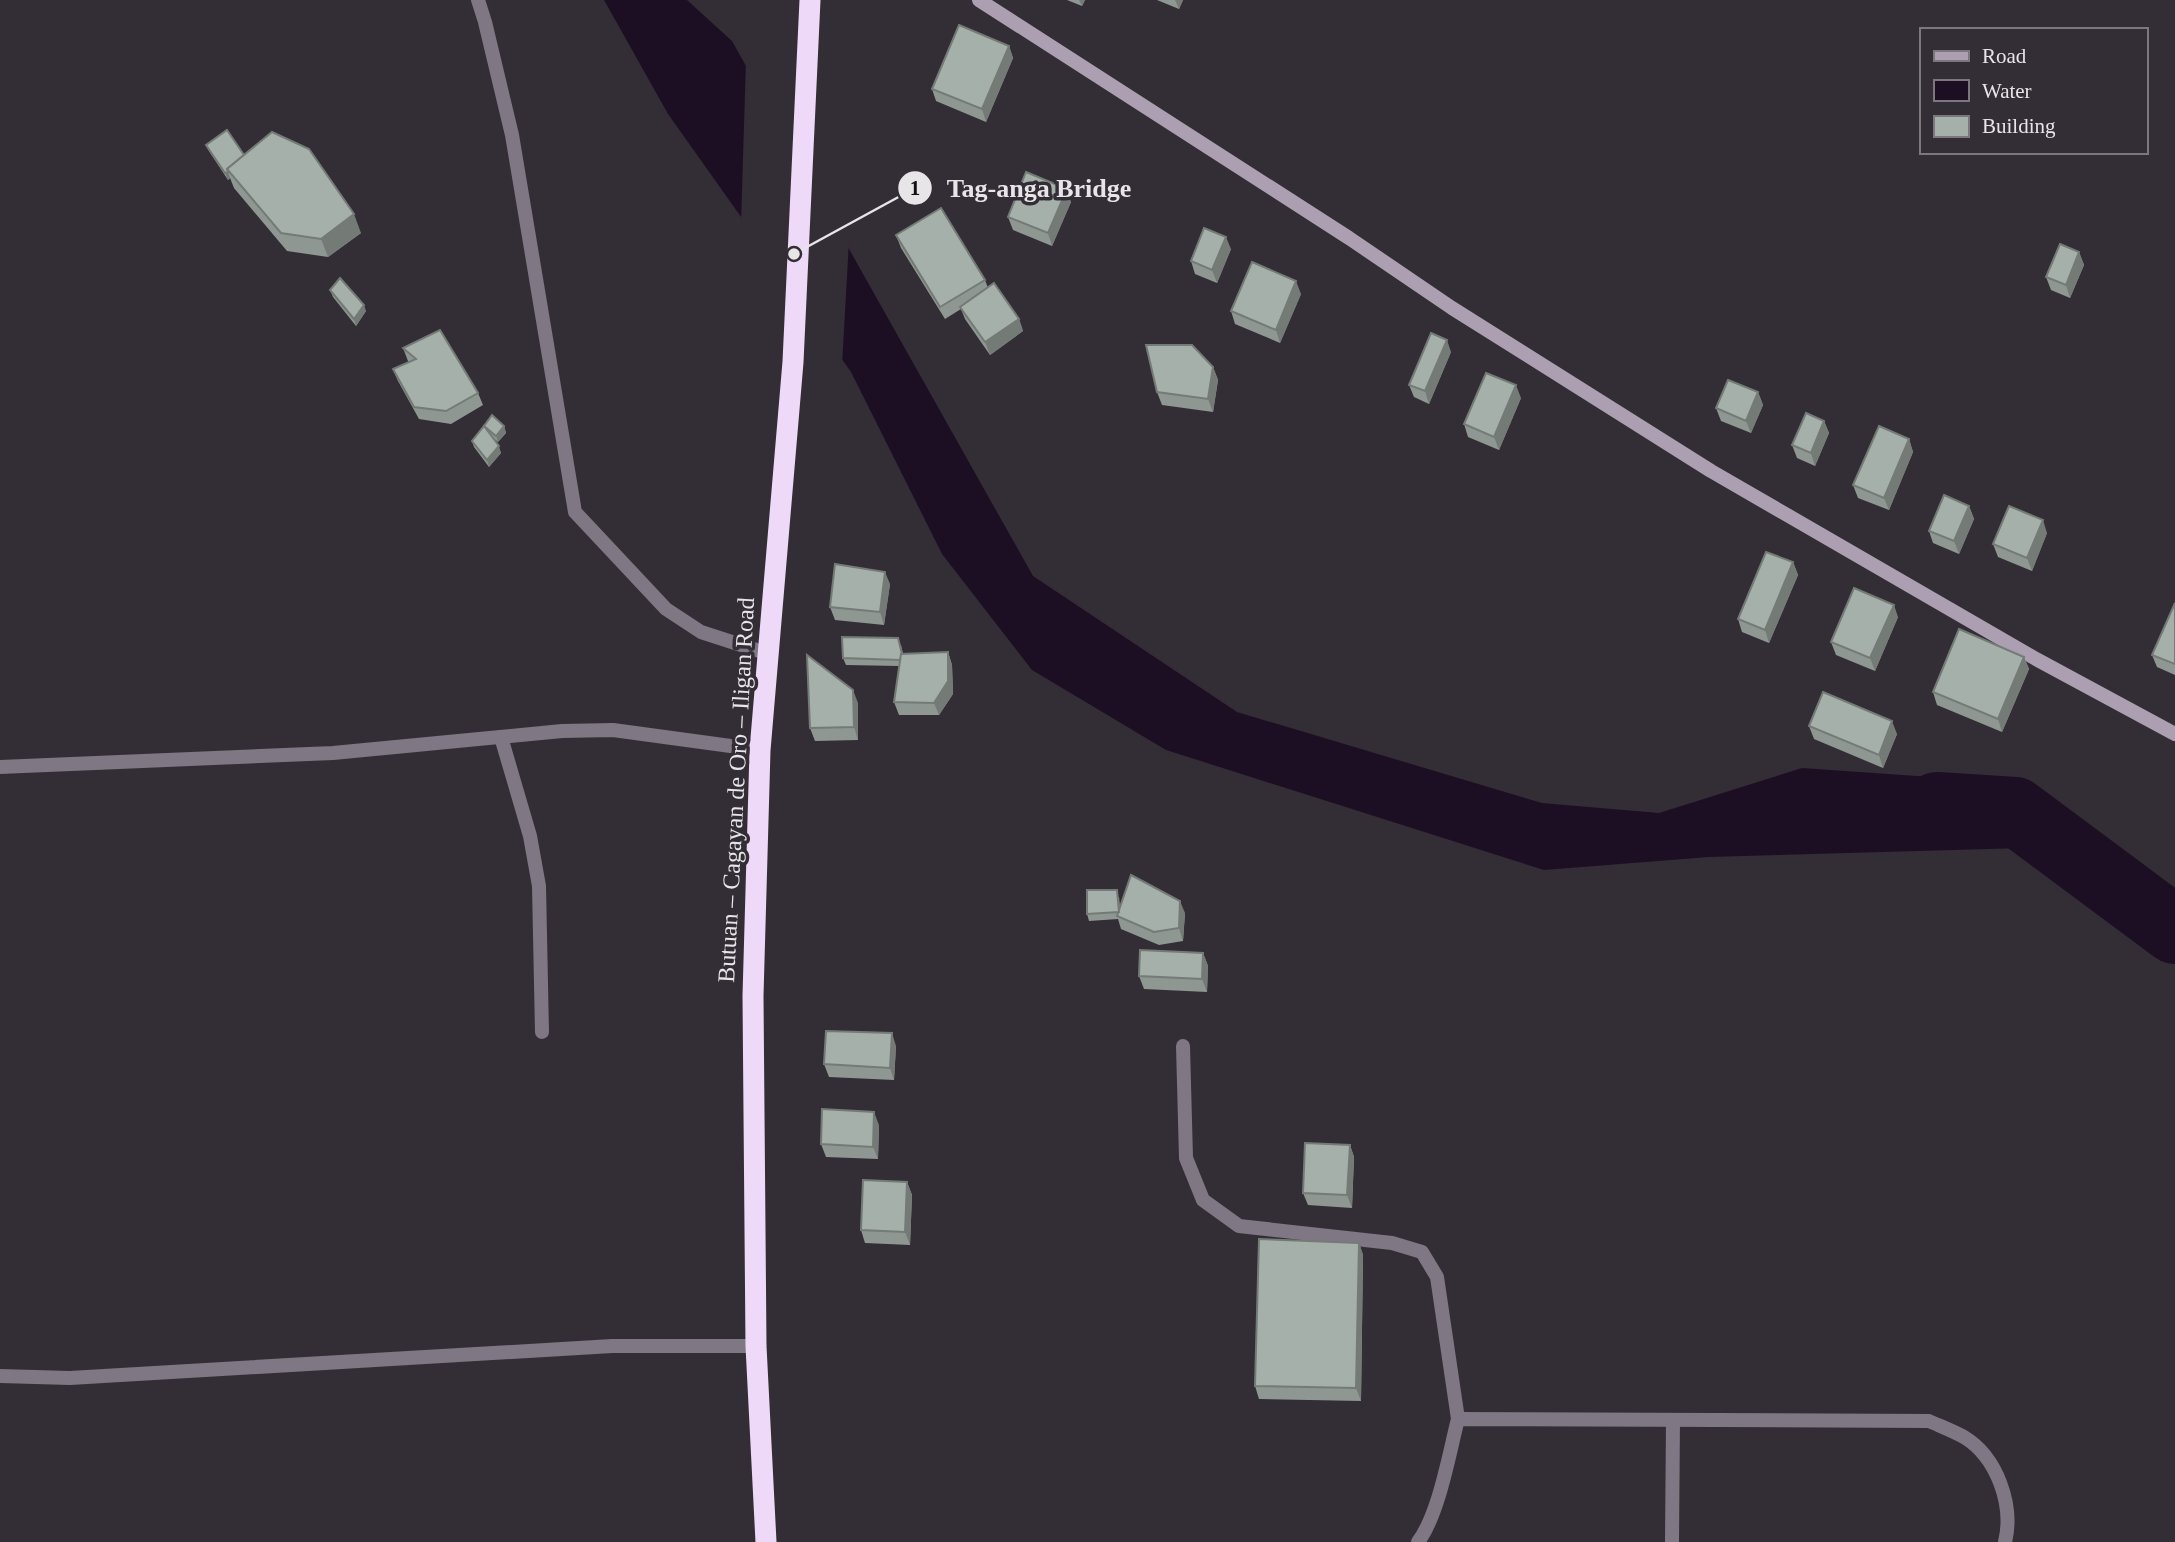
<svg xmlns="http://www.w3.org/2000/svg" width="2175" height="1542" viewBox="0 0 2175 1542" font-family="'Times New Roman',serif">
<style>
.water{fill:#1d0f23}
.pier{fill:#332e35}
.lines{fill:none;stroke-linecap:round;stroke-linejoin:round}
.river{stroke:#1d0f23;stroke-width:68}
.lane{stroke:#7f7783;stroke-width:14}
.secondary{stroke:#ac9fb2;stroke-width:14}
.highway{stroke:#eedaf8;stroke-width:21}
.wall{fill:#8f9792}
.shaded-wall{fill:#747b77}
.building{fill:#a6b0aa;stroke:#747b77;stroke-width:2}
.labels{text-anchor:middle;stroke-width:7;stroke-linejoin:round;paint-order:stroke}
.street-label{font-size:24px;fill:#e8e5e9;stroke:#332e35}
.leader{fill:none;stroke:#e8e5e9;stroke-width:2.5}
.callout-dot{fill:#e8e5e9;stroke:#332e35;stroke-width:2.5}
.mark-label{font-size:21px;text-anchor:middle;font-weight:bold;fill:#111}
.callout-label{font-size:26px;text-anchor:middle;font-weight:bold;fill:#e8e5e9;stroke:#332e35;stroke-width:7;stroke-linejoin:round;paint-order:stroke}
</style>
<rect width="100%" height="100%" fill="#332e35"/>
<!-- water -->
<path class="water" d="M604 0H687L732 41 1033 576 1237 712 1542 803 1659 813 1802 768 2032 784 2024 848 1709 857 1544 870 1166 750 1032 670 942 554 851 372 668 114Z"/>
<!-- pier -->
<path class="pier" d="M746 60 849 241 842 365 741 224Z"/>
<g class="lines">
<!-- river -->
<path class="river" d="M1937 806 2015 811 2175 930"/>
<!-- lane -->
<g class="lane">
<path d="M478 0 485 22 512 135 575 512 666 609 701 632 766 653"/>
<path d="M501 737 530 836 539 886 542 1032"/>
<path d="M0 767 333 753 562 731 613 730 760 750"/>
<path d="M1183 1046 1186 1158 1203 1200 1239 1226 1392 1243 1422 1252 1437 1277 1458 1419"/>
<path d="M0 1376 70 1378 612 1346H756"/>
<path d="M1418 1542C1439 1514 1449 1454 1458 1419L1929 1421C1940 1426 1953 1431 1964 1437 1997 1457 2014 1505 2005 1542"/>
<path d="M1672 1542 1673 1420"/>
</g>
<!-- secondary -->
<path class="secondary" d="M979 0 1349 238 1452 308 1711 471 2036 659 2175 734"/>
<!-- highway -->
<path class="highway" d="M766 1542 756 1346 753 996 760 750 793 362 810 0"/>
</g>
<!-- wall -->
<g class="wall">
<path d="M1067 0H1085L1082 6Z"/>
<path d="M1157 0H1183L1179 9Z"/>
<path d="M1009 46 1013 58 986 122 936 101 932 89Z"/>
<path d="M206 145 244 155 361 233 328 257 287 251 234 188 230 178 228 180 209 151Z"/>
<path d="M1071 202 1052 246 1013 230 1008 217Z"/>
<path d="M896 235 985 280 988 288 1019 319 1023 331 990 355 965 319 961 309 945 319 901 248Z"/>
<path d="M1231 249 1217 283 1195 274 1191 261Z"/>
<path d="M2079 252 2084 265 2070 298 2051 290 2046 277Z"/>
<path d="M330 290 366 311 356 326 333 297Z"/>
<path d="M1301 294 1280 343 1235 324 1231 311Z"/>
<path d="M403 348 478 393 483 405 451 424 419 419 398 381 393 369 409 362 408 361Z"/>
<path d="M1451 352 1429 404 1414 397 1409 385Z"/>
<path d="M1213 367 1218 380 1213 412 1162 405 1157 392Z"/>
<path d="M1758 392 1763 405 1751 433 1721 421 1716 408Z"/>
<path d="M1521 398 1499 450 1468 437 1464 424Z"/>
<path d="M1824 421 1829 433 1815 466 1797 458 1792 445Z"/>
<path d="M484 426H504L506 433 498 442 492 437 501 453 489 467 474 447 472 441Z"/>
<path d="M1909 439 1913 452 1889 510 1858 498 1853 485Z"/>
<path d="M1969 506 1974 519 1959 554 1933 543 1929 531Z"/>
<path d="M2047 533 2032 571 1998 557 1993 544Z"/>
<path d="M1793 562 1798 575 1769 643 1742 632 1738 619Z"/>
<path d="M890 584 884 625 835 620 830 607Z"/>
<path d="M2175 603V675L2157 667 2152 655Z"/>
<path d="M1898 617 1875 671 1836 655 1831 642Z"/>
<path d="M901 645 903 654 948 652 952 665 953 694 939 715H899L894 702 899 666 846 665 843 658Z"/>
<path d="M2024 657 2029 669 2002 732 1937 705 1933 692Z"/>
<path d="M858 703V740L815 741 810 728Z"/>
<path d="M1809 726 1897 734 1883 768 1814 739Z"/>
<path d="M1119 897 1120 907 1185 913 1183 941 1159 945 1121 929 1118 919 1089 921 1087 914Z"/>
<path d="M1203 953 1208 966 1207 992 1144 989 1139 976Z"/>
<path d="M896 1046 894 1080 829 1077 824 1064Z"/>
<path d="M879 1125 878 1159 826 1157 821 1144Z"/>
<path d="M1350 1145 1354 1157 1352 1208 1308 1205 1303 1193Z"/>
<path d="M907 1182 912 1195 910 1245 865 1243 861 1230Z"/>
<path d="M1359 1243 1363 1255 1361 1401 1259 1399 1255 1386Z"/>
</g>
<!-- shaded-wall -->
<g class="shaded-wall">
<path d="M1079 0H1085L1082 6Z"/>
<path d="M1175 0H1183L1179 9Z"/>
<path d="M1009 46 1013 58 986 122 982 109Z"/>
<path d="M228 172 230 178 228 180 225 173Z"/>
<path d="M1067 189 1071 202 1052 246 1048 233Z"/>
<path d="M354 214 361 233 328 257 321 239Z"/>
<path d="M1226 237 1231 249 1217 283 1212 270Z"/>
<path d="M2079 252 2084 265 2070 298 2066 285Z"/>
<path d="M1296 281 1301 294 1280 343 1276 330Z"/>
<path d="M364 305 366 311 356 326 354 319Z"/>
<path d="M1019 319 1023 331 990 355 985 342Z"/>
<path d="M1447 340 1451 352 1429 404 1425 391Z"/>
<path d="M1213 367 1218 380 1213 412 1208 399Z"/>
<path d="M1516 385 1521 398 1499 450 1494 437Z"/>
<path d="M1758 392 1763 405 1751 433 1746 421Z"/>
<path d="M1824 421 1829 433 1815 466 1811 453Z"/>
<path d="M504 426 506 433 498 442 496 436Z"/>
<path d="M1909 439 1913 452 1889 510 1884 498Z"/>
<path d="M499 446 501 453 489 467 487 460Z"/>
<path d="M1969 506 1974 519 1959 554 1954 541Z"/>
<path d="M2043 520 2047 533 2032 571 2027 558Z"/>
<path d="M1793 562 1798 575 1769 643 1765 630Z"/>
<path d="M885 572 890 584 884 625 880 612Z"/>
<path d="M1894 605 1898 617 1875 671 1870 658Z"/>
<path d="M948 652 952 665 953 694 939 715 934 703Z"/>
<path d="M2024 657 2029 669 2002 732 1998 719Z"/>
<path d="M853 690 858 703V740L854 727Z"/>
<path d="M1892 721 1897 734 1883 768 1879 755Z"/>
<path d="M1180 901 1185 913 1183 941 1179 928Z"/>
<path d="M1203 953 1208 966 1207 992 1202 979Z"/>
<path d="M892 1033 896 1046 894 1080 890 1068Z"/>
<path d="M874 1112 879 1125 878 1159 873 1147Z"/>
<path d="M1350 1145 1354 1157 1352 1208 1347 1195Z"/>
<path d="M907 1182 912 1195 910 1245 905 1232Z"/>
<path d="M1359 1243 1363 1255 1361 1401 1356 1388Z"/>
</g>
<!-- building -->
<g class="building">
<path d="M959 25 1009 46 982 109 932 89Z"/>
<path d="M227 130 244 155 227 169 228 172 225 173 206 145Z"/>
<path d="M272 132 309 149 354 214 321 239 281 233 227 169Z"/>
<path d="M1026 172 1067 189 1048 233 1008 217Z"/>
<path d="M941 208 985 280 940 307 896 235Z"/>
<path d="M1204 228 1226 237 1212 270 1191 261Z"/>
<path d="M2060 244 2079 252 2066 285 2046 277Z"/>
<path d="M1252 262 1296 281 1276 330 1231 311Z"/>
<path d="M340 278 364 305 354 319 330 290Z"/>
<path d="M994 283 1019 319 985 342 960 307Z"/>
<path d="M440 330 478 393 446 411 414 407 393 369 416 359 403 348Z"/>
<path d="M1431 333 1447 340 1425 391 1409 385Z"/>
<path d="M1146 345H1192L1213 367 1208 399 1157 392Z"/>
<path d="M1486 373 1516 385 1494 437 1464 424Z"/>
<path d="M1728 380 1758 392 1746 421 1716 408Z"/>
<path d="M1806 413 1824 421 1811 453 1792 445Z"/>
<path d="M492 415 504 426 496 436 484 426Z"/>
<path d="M484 426 499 446 487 460 472 441Z"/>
<path d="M1879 426 1909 439 1884 498 1853 485Z"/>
<path d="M1944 495 1969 506 1954 541 1929 531Z"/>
<path d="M2009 506 2043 520 2027 558 1993 544Z"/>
<path d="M1766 552 1793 562 1765 630 1738 619Z"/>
<path d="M835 564 885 572 880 612 830 607Z"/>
<path d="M1854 588 1894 605 1870 658 1831 642Z"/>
<path d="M2175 603V664L2152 655Z"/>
<path d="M1959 629 2024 657 1998 719 1933 692Z"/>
<path d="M842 637 898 638 902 654 900 660 843 658Z"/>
<path d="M948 652V681L934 703 894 702 901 654Z"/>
<path d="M807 655 853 690 854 727 810 728Z"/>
<path d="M1823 692 1892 721 1879 755 1809 726Z"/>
<path d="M1131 875 1180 901 1179 928 1154 932 1117 916Z"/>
<path d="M1087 890H1117L1119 912 1087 914Z"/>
<path d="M1140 950 1203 953 1202 979 1139 976Z"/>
<path d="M826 1031 892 1033 890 1068 824 1064Z"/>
<path d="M822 1109 874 1112 873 1147 821 1144Z"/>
<path d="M1305 1143 1350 1145 1347 1195 1303 1193Z"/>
<path d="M863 1180 907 1182 905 1232 861 1230Z"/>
<path d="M1259 1239 1359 1243 1356 1388 1255 1386Z"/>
</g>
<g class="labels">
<!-- street labels -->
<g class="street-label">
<text transform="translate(736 790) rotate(-87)" y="8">Butuan – Cagayan de Oro – Iligan Road</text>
</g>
</g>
<!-- callouts -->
<path class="leader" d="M794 254L915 188"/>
<g class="callout-dot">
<circle cx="794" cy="254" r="7"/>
<circle cx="915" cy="188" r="18"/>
</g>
<g class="mark-label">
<text x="915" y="195">1</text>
</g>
<g class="callout-label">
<text x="1039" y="197">Tag-anga Bridge</text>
</g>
<!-- legend -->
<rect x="1920" y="28" width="228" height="126" fill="#332e35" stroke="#7b777d" stroke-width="2"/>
<rect x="1934" y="51" width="35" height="10" fill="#ac9fb2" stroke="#7b777d" stroke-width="2"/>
<text x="1982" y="63" font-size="21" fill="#e8e5e9">Road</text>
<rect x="1934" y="80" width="35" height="21" fill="#1d0f23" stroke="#7b777d" stroke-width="2"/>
<text x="1982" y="98" font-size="21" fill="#e8e5e9">Water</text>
<rect x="1934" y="116" width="35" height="21" fill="#a6b0aa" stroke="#7b777d" stroke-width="2"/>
<text x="1982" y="133" font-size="21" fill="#e8e5e9">Building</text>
</svg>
